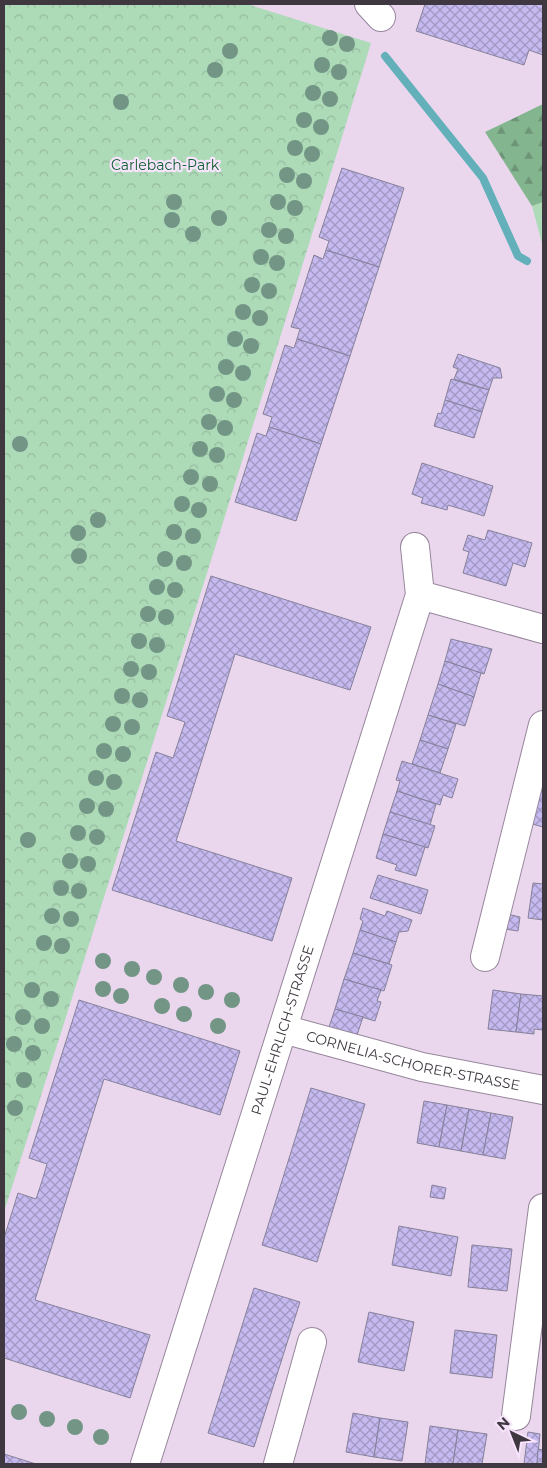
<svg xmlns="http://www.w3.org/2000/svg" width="547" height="1468" viewBox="0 0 547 1468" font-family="Montserrat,sans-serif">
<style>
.grass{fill:#addab7}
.forest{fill:url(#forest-firs)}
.park{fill:url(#park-crowns)}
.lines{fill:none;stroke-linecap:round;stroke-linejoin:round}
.stream{stroke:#64b0ba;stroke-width:8}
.building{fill:url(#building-cross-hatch);stroke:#86819a}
.minor-casing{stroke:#97869c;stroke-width:30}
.minor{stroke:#fff;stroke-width:28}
.tree{fill:#729585}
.labels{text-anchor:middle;stroke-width:4.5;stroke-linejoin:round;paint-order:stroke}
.park-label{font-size:14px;fill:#0f5f2f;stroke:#f7e4fc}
.street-label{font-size:14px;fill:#3f3841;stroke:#f7e4fc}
</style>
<defs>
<pattern id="forest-firs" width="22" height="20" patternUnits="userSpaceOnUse" patternTransform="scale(1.25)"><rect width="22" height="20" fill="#83b58e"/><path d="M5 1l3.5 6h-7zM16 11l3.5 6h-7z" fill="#6d9476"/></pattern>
<pattern id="park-crowns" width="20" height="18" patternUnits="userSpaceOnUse" patternTransform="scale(1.25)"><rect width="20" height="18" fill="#addab7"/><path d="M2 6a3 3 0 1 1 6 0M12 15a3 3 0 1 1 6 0" fill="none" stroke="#96bc9f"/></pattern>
<pattern id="building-cross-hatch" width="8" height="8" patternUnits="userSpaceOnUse" patternTransform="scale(1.25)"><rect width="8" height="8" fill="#c5b9ef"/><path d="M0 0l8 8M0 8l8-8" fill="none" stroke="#a197c3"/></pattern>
</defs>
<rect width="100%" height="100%" fill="#ead7ee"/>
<!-- grass -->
<path class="grass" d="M543 202V247L532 206Z"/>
<!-- forest -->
<path class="forest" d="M543 104V202L532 206 485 132Z"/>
<!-- park -->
<path class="park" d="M4 4H247L371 43 220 532 4 1212Z"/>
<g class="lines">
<!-- stream -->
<path class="stream" d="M385 56 483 178 518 256 527 261"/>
</g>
<!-- building -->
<g class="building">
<path d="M425 4H543V55L529 50 524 65 416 31Z"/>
<path d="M342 168 404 188 379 267 326 250 329 241 319 237Z"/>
<path d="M326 250 379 267 350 356 297 339 300 329 291 327 314 255 323 259Z"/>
<path d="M297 339 350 356 321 444 269 427 272 417 263 414 285 345 294 348Z"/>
<path d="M458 354 500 368 502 378H493L489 390 454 379 458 369 453 367Z"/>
<path d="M451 379 489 390 482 412 445 400Z"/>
<path d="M445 400 482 412 474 438 434 426 438 413 441 414Z"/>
<path d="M269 427 321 444 296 521 235 502 257 433 266 436Z"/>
<path d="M422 463 493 486 484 516 448 505 447 510 421 503 423 498 412 494Z"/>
<path d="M488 530 532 543 525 567 513 563 506 586 463 573 469 552 463 550 468 535 485 540Z"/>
<path d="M211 576 371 627 350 690 235 654 190 798 176 841 292 878 272 941 112 890 156 752 173 758 185 722 167 716Z"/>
<path d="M451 639 492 649 484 674 445 661Z"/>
<path d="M445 661 481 673 474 697 438 684Z"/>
<path d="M438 684 474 697 465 726 428 715Z"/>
<path d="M428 715 456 724 448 749 420 740Z"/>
<path d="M420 740 448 749 440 773 412 764Z"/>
<path d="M402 761 458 779 452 798 443 795 440 805 397 791 400 781 396 780Z"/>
<path d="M539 789 543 790V827L529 823Z"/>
<path d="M397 791 436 804 430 825 390 812Z"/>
<path d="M390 812 435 826 428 848 383 834Z"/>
<path d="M383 834 425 847 416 876 395 870 397 865 376 858Z"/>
<path d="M378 875 428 890 421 914 370 898Z"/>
<path d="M533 883 543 884V920L528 918Z"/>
<path d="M363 908 385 916 387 911 412 920 408 931 399 932 396 942 360 930 363 921 360 919Z"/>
<path d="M507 914 520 917 518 931 505 929Z"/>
<path d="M360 930 396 942 389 964 353 953Z"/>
<path d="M353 953 392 965 384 991 344 979Z"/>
<path d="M344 979 381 990 377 1001 381 1002 375 1021 335 1009Z"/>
<path d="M493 990 521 994 516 1032 488 1029Z"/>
<path d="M521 994 543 996V1030L534 1029V1034L516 1032Z"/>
<path d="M79 1000 240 1051 220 1115 104 1079 35 1300 150 1335 130 1398 4 1358V1238L18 1193 36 1199 42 1181 47 1164 29 1158Z"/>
<path d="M335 1009 363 1017 357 1035 329 1027Z"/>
<path d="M311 1088 365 1104 317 1262 262 1245Z"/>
<path d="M424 1101 447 1105 439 1147 417 1143Z"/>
<path d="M447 1105 469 1109 461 1151 439 1147Z"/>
<path d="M469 1109 491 1113 483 1155 461 1151Z"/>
<path d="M491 1113 513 1117 505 1159 483 1155Z"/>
<path d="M432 1185 446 1188 444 1199 430 1197Z"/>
<path d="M399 1226 458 1237 451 1276 392 1265Z"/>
<path d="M472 1245 512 1249 507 1291 468 1287Z"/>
<path d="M254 1288 300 1302 254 1447 208 1433Z"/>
<path d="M369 1312 414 1322 404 1371 358 1362Z"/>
<path d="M455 1330 497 1335 492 1378 450 1373Z"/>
<path d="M353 1413 380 1418 374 1457 346 1452Z"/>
<path d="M380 1418 408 1422 402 1461 374 1457Z"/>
<path d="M430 1426 458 1430 453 1464H425Z"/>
<path d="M458 1430 487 1434 482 1464H453Z"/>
<path d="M528 1432 540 1434 537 1464H524Z"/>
<path d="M538 1449 543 1450V1464H537Z"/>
<path d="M4 1454 36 1464H4Z"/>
</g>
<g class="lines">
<defs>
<g id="minor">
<path d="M369 4 381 17"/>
<path d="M420 595 543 629"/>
<path d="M485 957 543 725"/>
<path id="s1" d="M283 1029 422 1067 543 1090"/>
<path d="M516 1416 543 1208"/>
<path id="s2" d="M145 1464 420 595 415 547"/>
<path d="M278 1464 312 1342"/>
</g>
</defs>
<!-- minor casing -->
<use href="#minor" class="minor-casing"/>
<!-- minor -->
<use href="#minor" class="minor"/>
</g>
<!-- trees -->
<g class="tree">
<circle cx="330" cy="38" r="8"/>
<circle cx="347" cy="44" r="8"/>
<circle cx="230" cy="51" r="8"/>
<circle cx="322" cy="65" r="8"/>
<circle cx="215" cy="70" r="8"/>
<circle cx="339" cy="72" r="8"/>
<circle cx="313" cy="93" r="8"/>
<circle cx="330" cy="99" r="8"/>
<circle cx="121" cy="102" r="8"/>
<circle cx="304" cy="120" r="8"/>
<circle cx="321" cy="127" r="8"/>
<circle cx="295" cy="148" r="8"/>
<circle cx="312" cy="154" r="8"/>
<circle cx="287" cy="175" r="8"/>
<circle cx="304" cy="181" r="8"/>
<circle cx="174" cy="202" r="8"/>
<circle cx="278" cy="202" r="8"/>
<circle cx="295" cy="208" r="8"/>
<circle cx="219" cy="218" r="8"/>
<circle cx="172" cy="220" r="8"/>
<circle cx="269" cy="230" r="8"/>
<circle cx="193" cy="234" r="8"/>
<circle cx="286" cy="236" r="8"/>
<circle cx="261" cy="257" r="8"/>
<circle cx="277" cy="263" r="8"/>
<circle cx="252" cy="285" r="8"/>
<circle cx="269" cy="291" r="8"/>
<circle cx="243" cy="312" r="8"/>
<circle cx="260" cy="318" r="8"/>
<circle cx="235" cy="339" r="8"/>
<circle cx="251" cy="346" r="8"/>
<circle cx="226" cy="367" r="8"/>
<circle cx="243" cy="373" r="8"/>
<circle cx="217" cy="394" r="8"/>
<circle cx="234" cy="400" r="8"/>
<circle cx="209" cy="422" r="8"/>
<circle cx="225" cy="428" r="8"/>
<circle cx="20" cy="444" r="8"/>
<circle cx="200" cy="449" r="8"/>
<circle cx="217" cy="455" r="8"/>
<circle cx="191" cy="477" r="8"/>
<circle cx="210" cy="484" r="8"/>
<circle cx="182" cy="504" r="8"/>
<circle cx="199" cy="510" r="8"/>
<circle cx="98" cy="520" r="8"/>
<circle cx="174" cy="532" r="8"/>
<circle cx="78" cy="533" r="8"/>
<circle cx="193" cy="536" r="8"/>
<circle cx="79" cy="556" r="8"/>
<circle cx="165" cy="559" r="8"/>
<circle cx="184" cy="563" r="8"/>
<circle cx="157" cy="587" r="8"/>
<circle cx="175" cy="590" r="8"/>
<circle cx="148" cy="614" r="8"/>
<circle cx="166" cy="617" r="8"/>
<circle cx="139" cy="641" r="8"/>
<circle cx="157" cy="645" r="8"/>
<circle cx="131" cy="669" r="8"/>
<circle cx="149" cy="672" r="8"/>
<circle cx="122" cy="696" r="8"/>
<circle cx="140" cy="700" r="8"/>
<circle cx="113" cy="724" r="8"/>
<circle cx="132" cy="727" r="8"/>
<circle cx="104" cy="751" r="8"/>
<circle cx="123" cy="754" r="8"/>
<circle cx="96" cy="778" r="8"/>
<circle cx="114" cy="782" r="8"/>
<circle cx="87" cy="806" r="8"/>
<circle cx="106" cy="809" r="8"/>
<circle cx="78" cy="833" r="8"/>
<circle cx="97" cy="837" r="8"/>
<circle cx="28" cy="840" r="8"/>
<circle cx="70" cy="861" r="8"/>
<circle cx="88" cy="864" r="8"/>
<circle cx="61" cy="888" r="8"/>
<circle cx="79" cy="891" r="8"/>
<circle cx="52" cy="916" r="8"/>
<circle cx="71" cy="919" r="8"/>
<circle cx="44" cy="943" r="8"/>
<circle cx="62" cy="946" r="8"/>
<circle cx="103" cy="961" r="8"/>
<circle cx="132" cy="969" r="8"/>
<circle cx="154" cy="977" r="8"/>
<circle cx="181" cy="985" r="8"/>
<circle cx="103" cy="989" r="8"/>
<circle cx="32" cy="990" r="8"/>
<circle cx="206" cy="992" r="8"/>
<circle cx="121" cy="996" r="8"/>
<circle cx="51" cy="999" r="8"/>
<circle cx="232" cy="1000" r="8"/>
<circle cx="162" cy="1006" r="8"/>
<circle cx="184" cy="1014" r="8"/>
<circle cx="23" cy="1017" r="8"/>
<circle cx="42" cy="1026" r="8"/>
<circle cx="218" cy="1026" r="8"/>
<circle cx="14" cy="1044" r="8"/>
<circle cx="33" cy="1053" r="8"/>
<circle cx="24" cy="1080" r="8"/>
<circle cx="15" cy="1108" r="8"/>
<circle cx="19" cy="1412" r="8"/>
<circle cx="47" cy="1419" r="8"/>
<circle cx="75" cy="1427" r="8"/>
<circle cx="101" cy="1437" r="8"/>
</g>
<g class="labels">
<!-- park labels -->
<g class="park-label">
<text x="165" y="170">Carlebach-Park</text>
</g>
<!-- street labels -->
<g class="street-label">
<text dy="5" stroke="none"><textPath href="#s2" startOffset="455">PAUL-EHRLICH-STRASSE</textPath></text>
<text dy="5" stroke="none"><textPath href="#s1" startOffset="134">CORNELIA-SCHORER-STRASSE</textPath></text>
</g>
</g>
<!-- border -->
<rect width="547" height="1468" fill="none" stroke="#3f3841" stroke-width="10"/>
<!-- north arrow -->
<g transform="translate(512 1433) rotate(317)" stroke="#f7e4fc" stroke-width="4" paint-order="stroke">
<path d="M0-4L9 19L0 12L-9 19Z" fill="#3f3841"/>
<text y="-8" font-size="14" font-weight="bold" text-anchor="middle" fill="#3f3841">N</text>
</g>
</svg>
